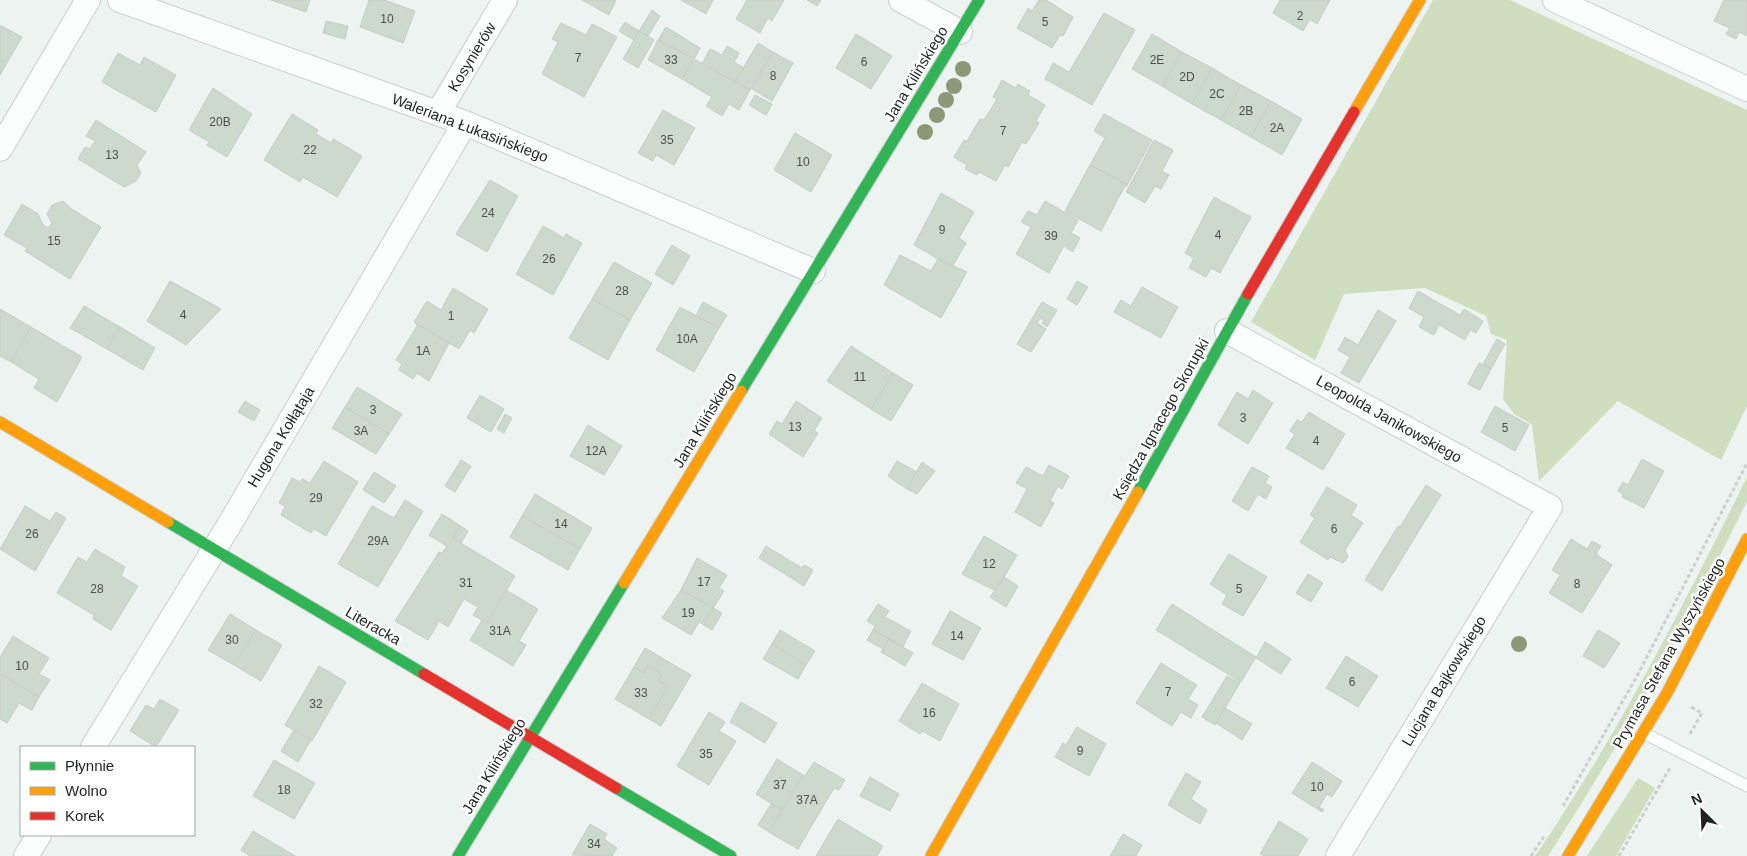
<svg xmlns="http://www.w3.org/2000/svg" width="1747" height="856" viewBox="0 0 1747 856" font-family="Arial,sans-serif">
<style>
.green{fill:#d0dec0}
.building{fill:#cbdacd;stroke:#c8ccc9}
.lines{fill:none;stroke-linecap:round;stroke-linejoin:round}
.lane-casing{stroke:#cacfcd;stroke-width:13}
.street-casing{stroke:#cacfcd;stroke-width:26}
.fast-casing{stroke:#cacfcd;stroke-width:13}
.slow-casing{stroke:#cacfcd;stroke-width:13}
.jam-casing{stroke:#cacfcd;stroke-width:13}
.path{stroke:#ced0cf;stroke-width:3;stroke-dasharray:4 2.5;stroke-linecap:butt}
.lane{stroke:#fcfdfd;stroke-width:11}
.street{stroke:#fcfdfd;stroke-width:24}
.fast{stroke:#30b455;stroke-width:11}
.slow{stroke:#ff9f0a;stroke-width:11}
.jam{stroke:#e5322d;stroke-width:11}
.tree{fill:#8d9879}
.labels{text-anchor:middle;stroke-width:5;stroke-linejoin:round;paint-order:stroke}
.number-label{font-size:12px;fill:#4a504c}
.street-label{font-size:15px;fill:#1f2221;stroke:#fff}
</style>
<rect width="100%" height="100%" fill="#edf3f0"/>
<!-- green -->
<g class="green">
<path d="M1433 0H1510L1747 110V406L1721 460 1618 401 1539 481 1532 425 1514 414 1503 399 1507 340 1491 334 1486 316 1425 288 1344 294 1315 360 1251 322Z"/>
<path d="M1747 477V501C1688 623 1622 742 1548 856H1535C1617 737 1683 606 1747 477Z"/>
<path d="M1638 778 1655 788 1616 856H1587Z"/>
</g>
<!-- building -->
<g class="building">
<path d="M271 0H310L306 12Z"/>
<path d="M369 0H384L415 11 403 43 360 27Z"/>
<path d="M582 0H616L609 15Z"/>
<path d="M681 0H713L706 14Z"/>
<path d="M747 0H784L772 21 768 18 760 33 736 19Z"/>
<path d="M807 0H821L817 6Z"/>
<path d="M1039 0H1046L1073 17 1063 36 1060 35 1052 48 1017 28 1028 8 1032 11Z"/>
<path d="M1280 0H1330L1317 24 1310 19 1303 31 1273 13Z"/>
<path d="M1724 0H1747V36L1739 32 1736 39 1726 34 1730 28 1714 21Z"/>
<path d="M652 10 660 16 648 36 639 31Z"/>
<path d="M1104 13 1135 30 1092 105 1045 79 1053 63 1069 72Z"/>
<path d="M326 21 348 26 345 39 323 33Z"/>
<path d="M625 22 639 31 634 40 619 31Z"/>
<path d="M561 23 586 35 592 24 617 37 584 97 542 74 558 42 552 39Z"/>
<path d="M0 25 22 37 0 75Z"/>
<path d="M666 27 700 48 694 59 658 40Z"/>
<path d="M639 31 654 40 638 68 623 59Z"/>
<path d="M856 34 892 56 871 89 836 68Z"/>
<path d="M1152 34 1182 52 1162 86 1132 69Z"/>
<path d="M658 40 694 59 682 79 648 60Z"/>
<path d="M758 43 773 52 750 90 735 82Z"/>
<path d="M727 46 739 53 734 62 744 68 735 82 702 64 710 49 722 55Z"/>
<path d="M773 52 793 63 772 101 752 89Z"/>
<path d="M1182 52 1212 68 1192 104 1162 86Z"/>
<path d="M118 53 140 65 144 57 176 75 156 112 102 82Z"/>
<path d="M694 59 750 90 739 110 729 104 722 116 706 106 712 97 682 79Z"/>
<path d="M1212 68 1241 85 1221 120 1192 104Z"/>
<path d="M1002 80 1016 88 1018 84 1030 91 1028 95 1045 105 1036 121 1039 123 1026 144 1022 142 1008 167 1005 165 996 181 979 172 977 175 965 169 967 165 954 157 964 140 967 141 980 119 984 120 997 99 993 97Z"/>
<path d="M1241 85 1271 101 1251 137 1221 120Z"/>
<path d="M213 88 252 114 227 157 207 145 209 142 189 130Z"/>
<path d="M755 95 772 104 766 115 749 105Z"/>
<path d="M1271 101 1302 119 1282 155 1251 137Z"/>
<path d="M663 110 695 128 674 165 656 155 653 161 638 153Z"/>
<path d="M292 114 318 130 316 134 331 143 333 139 362 156 337 197 303 177 300 182 264 160Z"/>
<path d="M1104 114 1152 140 1126 187V184L1090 165 1105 138 1094 131Z"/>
<path d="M96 120 146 152 137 165 141 173 136 181 124 187 78 159 85 147 90 149 95 141 86 136Z"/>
<path d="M795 133 832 155 811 192 774 170Z"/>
<path d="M1154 140 1173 150 1162 171 1169 175 1161 189 1155 186 1145 203 1126 192Z"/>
<path d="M1090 165 1126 184 1101 231 1065 211Z"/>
<path d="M490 180 518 196 487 252 456 234Z"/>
<path d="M941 193 974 212 959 238 966 243 952 267 914 245Z"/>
<path d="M1214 197 1251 217 1220 273 1211 268 1206 277 1189 268 1194 258 1185 253Z"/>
<path d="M63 201 73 210 101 227 70 279 25 251 27 248 4 235 22 204 38 214 43 225 48 228 52 223 47 214 52 205Z"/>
<path d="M1045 201 1078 220 1071 233 1080 238 1073 252 1064 246 1049 273 1016 254 1031 227 1021 222 1028 211 1037 215Z"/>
<path d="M543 226 564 238 566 234 582 243 553 295 516 274Z"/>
<path d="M672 245 690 256 673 285 655 274Z"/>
<path d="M900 255 931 271 938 259 967 272 941 318 884 285Z"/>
<path d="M614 262 652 283 630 320 592 299Z"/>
<path d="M170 281 221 309 186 345 147 321Z"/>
<path d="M1077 281 1088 287 1077 305 1067 299Z"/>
<path d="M1142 287 1178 307 1161 338 1114 312 1121 300 1131 306Z"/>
<path d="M453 288 488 309 474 333 470 330 459 349 414 322 427 301 441 310Z"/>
<path d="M1418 291 1460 315 1464 309 1483 321 1476 333 1470 330 1465 340 1439 325 1434 335 1419 327 1424 317 1409 308Z"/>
<path d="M592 299 630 320 608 360 569 338Z"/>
<path d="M703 302 727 315 719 328 696 316Z"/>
<path d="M1042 302 1057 310 1047 327 1042 323 1044 320 1041 318 1037 323 1046 329 1031 352 1017 344Z"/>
<path d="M84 306 120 327 107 349 70 328Z"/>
<path d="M680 307 719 328 694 372 656 350Z"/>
<path d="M0 309 31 327 11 362 0 356Z"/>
<path d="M1378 310 1396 321 1359 383 1341 373 1350 357 1338 350 1345 337 1358 345Z"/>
<path d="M416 323 449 343 429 381 417 373 413 379 399 370 402 364 396 360 417 326Z"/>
<path d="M31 327 82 357 57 402 34 388 39 379 11 362Z"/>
<path d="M120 327 155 348 143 370 107 349Z"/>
<path d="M1497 339 1505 344 1491 369 1483 364Z"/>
<path d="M851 346 893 373 871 409 827 381Z"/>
<path d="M1479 363 1491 369 1480 390 1468 384Z"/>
<path d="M893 373 913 385 891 421 871 409Z"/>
<path d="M357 387 402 414 389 434 345 407Z"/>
<path d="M1253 390 1273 403 1248 444 1218 425 1237 392 1248 399Z"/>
<path d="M480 395 504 409 491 432 467 418Z"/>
<path d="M245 401 260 410 254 421 238 412Z"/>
<path d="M796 401 822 418 814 431 818 433 803 457 769 434 777 421 782 424Z"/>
<path d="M1495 406 1529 425 1515 451 1481 432Z"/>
<path d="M345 407 389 434 376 454 332 428Z"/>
<path d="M1309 412 1345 434 1323 470 1286 448 1295 434 1290 431 1297 420 1302 422Z"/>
<path d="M505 414 512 418 504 433 497 429Z"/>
<path d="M588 425 622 446 604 475 570 456Z"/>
<path d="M1642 459 1664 471 1644 508 1622 497 1623 494 1618 491 1623 482 1628 485Z"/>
<path d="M461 460 471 466 463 479 453 473Z"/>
<path d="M324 461 358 482 326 536 314 529 311 533 281 515 285 506 279 503 292 478 300 482 302 479 310 483Z"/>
<path d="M897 461 917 472 907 489 888 476Z"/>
<path d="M922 462 935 471 917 494 907 489Z"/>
<path d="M1049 465 1069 476 1062 489 1058 486 1050 501 1054 503 1041 527 1015 512 1027 489 1016 483 1026 467 1043 476Z"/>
<path d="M1252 467 1269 476 1265 483 1272 487 1266 499 1258 494 1248 511 1232 501Z"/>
<path d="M374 472 396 486 384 503 363 490Z"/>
<path d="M453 473 463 479 455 492 445 486Z"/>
<path d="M1426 485 1441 495 1382 591 1365 580 1398 526 1400 527Z"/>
<path d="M1327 487 1357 505 1351 515 1363 523 1345 550 1348 557 1343 563 1330 557 1328 560 1300 542 1315 518 1310 515Z"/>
<path d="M535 494 592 528 580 549 522 516Z"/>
<path d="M405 500 423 511 378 587 338 564 372 506 394 518Z"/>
<path d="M25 506 50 521 56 512 66 518 35 571 0 549Z"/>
<path d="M442 514 461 526 453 538 515 576 487 623 473 615 478 607 464 599 448 627 439 621 428 640 395 621 439 552 442 553 447 546 429 535Z"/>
<path d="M522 516 580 549 568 570 510 537Z"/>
<path d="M461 526 468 531 461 543 453 538Z"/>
<path d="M984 536 1017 555 996 591 962 574Z"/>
<path d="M1571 539 1587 549 1592 541 1601 546 1596 554 1612 565 1582 613 1549 593 1560 575 1552 570Z"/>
<path d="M766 546 802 568 804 565 813 570 804 586 759 558Z"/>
<path d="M95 549 125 567 121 576 138 586 111 630 93 619 94 615 57 593 78 557 87 562Z"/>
<path d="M1229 554 1267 577 1243 616 1222 604 1227 595 1210 584Z"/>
<path d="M697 558 727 575 719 588 724 591 713 608 681 590Z"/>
<path d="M1308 574 1323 583 1311 602 1296 593Z"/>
<path d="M1004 577 1018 586 1006 607 990 597Z"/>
<path d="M506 590 538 609 519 641 526 645 513 666 470 640 482 620 487 623Z"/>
<path d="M681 590 713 608 704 625 699 622 691 635 662 618Z"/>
<path d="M878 604 889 611 885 617 911 631 903 647 873 629 875 626 867 621Z"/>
<path d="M1172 604 1256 657 1241 682 1156 630Z"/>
<path d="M713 608 722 613 712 630 704 625Z"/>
<path d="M950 611 981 628 963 660 932 644Z"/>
<path d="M230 614 256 630 234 665 208 650Z"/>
<path d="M256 630 282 645 261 681 234 665Z"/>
<path d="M780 630 815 651 806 665 772 644Z"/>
<path d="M873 630 889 639 883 649 867 640Z"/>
<path d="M1598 630 1620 643 1604 668 1583 656Z"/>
<path d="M13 636 49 658 39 674 50 680 39 697 0 674V657Z"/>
<path d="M889 639 913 653 905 666 881 652Z"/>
<path d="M1265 642 1291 659 1281 674 1256 658Z"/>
<path d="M772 644 806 665 798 679 763 659Z"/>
<path d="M645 648 691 675 661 726 649 719 668 686 658 681 661 676 659 672 651 667 646 668 644 673 634 667Z"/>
<path d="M1346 656 1378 676 1358 707 1326 688Z"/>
<path d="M1161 663 1197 685 1188 699 1198 705 1191 718 1181 712 1172 726 1136 703Z"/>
<path d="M319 666 346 682 312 741 285 725Z"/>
<path d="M634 667 644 673 646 668 651 667 659 672 661 676 658 681 668 686 649 719 615 699Z"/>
<path d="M0 674 39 697 32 710 19 703 7 723 0 719Z"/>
<path d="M1227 676 1240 683 1215 725 1202 717Z"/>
<path d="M922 683 959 704 940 741 922 731 920 734 899 721Z"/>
<path d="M160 699 179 710 156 747 130 731 146 705 154 709Z"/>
<path d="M741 702 777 723 765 743 730 722Z"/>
<path d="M1225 708 1252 724 1242 740 1216 723Z"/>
<path d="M709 712 725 722 719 731 736 741 709 785 677 766Z"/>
<path d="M1077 727 1106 744 1089 776 1055 757 1063 743 1066 745Z"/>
<path d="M294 730 311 740 298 762 281 751Z"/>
<path d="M777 759 803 775 782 810 756 794Z"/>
<path d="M274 760 315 783 294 819 253 796Z"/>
<path d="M814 762 845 780 839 790 834 788 798 849 769 832 803 775 805 776Z"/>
<path d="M1312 762 1342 781 1332 797 1327 794 1319 807 1324 810 1322 812 1292 793Z"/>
<path d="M1186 773 1201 782 1191 799 1207 810 1200 824 1168 805Z"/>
<path d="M870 777 899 794 890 811 860 796Z"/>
<path d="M771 804 782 810 769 832 758 825Z"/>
<path d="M838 819 883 846 877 856H816Z"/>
<path d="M1279 821 1308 839 1298 856H1264L1260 854Z"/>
<path d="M590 824 607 834 604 839 617 848 612 856 572 855Z"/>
<path d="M253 831 295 856H250L241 850Z"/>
<path d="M1123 834 1142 845 1136 856H1110Z"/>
</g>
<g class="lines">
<defs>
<path id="lane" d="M1644 733 1747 786"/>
<g id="street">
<path d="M120 0 465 123 813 271"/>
<path d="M901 0 960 32"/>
<path d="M1555 0 1747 89"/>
<path d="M438 113 505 0"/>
<path d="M0 149 88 0"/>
<path d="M1227 331 1550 507 1338 856"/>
<path d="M93 747 228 527 465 123"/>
<path d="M26 856 39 835"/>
</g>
<g id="fast">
<path d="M741 391 979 0"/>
<path d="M1138 492 1248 294"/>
<path d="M168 522 424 674"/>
<path d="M616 788 731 856"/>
<path d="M458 856 624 583"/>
</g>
<g id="slow">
<path d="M1354 112 1420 0"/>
<path d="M0 422 168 522"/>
<path d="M624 583 741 391"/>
<path d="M931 856 1138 492"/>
<path d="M1568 856 1667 693 1747 539"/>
</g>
<g id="jam">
<path d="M1248 294 1354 112"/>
<path d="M424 674 616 788"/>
</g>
</defs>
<!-- lane casing -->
<use href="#lane" class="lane-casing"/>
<!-- street casing -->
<use href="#street" class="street-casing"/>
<!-- fast casing -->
<use href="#fast" class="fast-casing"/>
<!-- slow casing -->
<use href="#slow" class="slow-casing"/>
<!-- jam casing -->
<use href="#jam" class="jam-casing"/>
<!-- path -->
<g class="path">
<path d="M1690 734 1702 713 1691 707"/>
<path d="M1563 806 1637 676 1747 463"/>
<path d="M1531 856 1545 835"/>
<path d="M1619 856 1670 768"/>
</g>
<!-- lane -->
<use href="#lane" class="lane"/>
<!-- street -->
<use href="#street" class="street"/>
<!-- fast -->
<use href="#fast" class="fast"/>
<!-- slow -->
<use href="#slow" class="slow"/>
<!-- jam -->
<use href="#jam" class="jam"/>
</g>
<!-- trees -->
<g class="tree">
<circle cx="963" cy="69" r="8"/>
<circle cx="954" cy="86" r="8"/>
<circle cx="946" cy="100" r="8"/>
<circle cx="937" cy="115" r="8"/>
<circle cx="925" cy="132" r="8"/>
<circle cx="1519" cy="644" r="8"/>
</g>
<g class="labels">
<!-- number labels -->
<g class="number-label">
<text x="1300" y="20">2</text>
<text x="387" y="23">10</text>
<text x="1045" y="26">5</text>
<text x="578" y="62">7</text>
<text x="671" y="64">33</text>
<text x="1157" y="64">2E</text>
<text x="864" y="66">6</text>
<text x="773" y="80">8</text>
<text x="1187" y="81">2D</text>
<text x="1217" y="98">2C</text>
<text x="1246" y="115">2B</text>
<text x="220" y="126">20B</text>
<text x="1277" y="132">2A</text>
<text x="1003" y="135">7</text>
<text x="667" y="144">35</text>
<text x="310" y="154">22</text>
<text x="112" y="159">13</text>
<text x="803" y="166">10</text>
<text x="488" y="217">24</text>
<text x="942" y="234">9</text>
<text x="1218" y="239">4</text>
<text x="1051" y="240">39</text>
<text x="54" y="245">15</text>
<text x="549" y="263">26</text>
<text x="622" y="295">28</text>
<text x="183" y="319">4</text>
<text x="451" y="320">1</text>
<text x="687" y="343">10A</text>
<text x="423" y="355">1A</text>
<text x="860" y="381">11</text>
<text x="373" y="414">3</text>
<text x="1243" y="422">3</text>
<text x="795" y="431">13</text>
<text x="1505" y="432">5</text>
<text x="361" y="435">3A</text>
<text x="1316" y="445">4</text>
<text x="596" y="455">12A</text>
<text x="316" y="502">29</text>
<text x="561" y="528">14</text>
<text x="1334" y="533">6</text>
<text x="32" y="538">26</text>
<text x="378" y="545">29A</text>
<text x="989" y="568">12</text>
<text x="704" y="586">17</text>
<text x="466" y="587">31</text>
<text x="1577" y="588">8</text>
<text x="97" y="593">28</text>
<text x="1239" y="593">5</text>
<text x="688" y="617">19</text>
<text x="500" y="635">31A</text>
<text x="957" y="640">14</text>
<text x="232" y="644">30</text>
<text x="22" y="670">10</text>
<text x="1352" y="686">6</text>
<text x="1168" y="696">7</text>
<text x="641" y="697">33</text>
<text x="316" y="708">32</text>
<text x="929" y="717">16</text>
<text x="1080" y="755">9</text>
<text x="706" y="758">35</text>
<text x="780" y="789">37</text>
<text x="1317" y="791">10</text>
<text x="284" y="794">18</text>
<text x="807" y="804">37A</text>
<text x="594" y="848">34</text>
</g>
<!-- street labels -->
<g class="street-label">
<text transform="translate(472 57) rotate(-59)" y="5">Kosynierów</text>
<text transform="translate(916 74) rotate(-59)" y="5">Jana Kilińskiego</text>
<text transform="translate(470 128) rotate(21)" y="5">Waleriana Łukasińskiego</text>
<text transform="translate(1161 419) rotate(-61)" y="5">Księdza Ignacego Skorupki</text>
<text transform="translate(1389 419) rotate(29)" y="5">Leopolda Janikowskiego</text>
<text transform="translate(705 420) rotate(-59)" y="5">Jana Kilińskiego</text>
<text transform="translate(281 437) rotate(-59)" y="5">Hugona Kołłątaja</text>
<text transform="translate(373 626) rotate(30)" y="5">Literacka</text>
<text transform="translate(1669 653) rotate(-61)" y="5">Prymasa Stefana Wyszyńskiego</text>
<text transform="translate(1444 681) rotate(-59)" y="5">Lucjana Bajkowskiego</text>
<text transform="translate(494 766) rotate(-59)" y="5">Jana Kilińskiego</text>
</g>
</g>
<!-- legend -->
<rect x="20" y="746" width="175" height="90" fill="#ffffff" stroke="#a5a7a6"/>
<rect x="30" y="762" width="25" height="8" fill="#30b455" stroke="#a5a7a6"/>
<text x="65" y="771" font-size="15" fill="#1f2221">Płynnie</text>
<rect x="30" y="787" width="25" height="8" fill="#ff9f0a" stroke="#a5a7a6"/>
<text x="65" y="796" font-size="15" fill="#1f2221">Wolno</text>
<rect x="30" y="812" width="25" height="8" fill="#e5322d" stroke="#a5a7a6"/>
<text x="65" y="821" font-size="15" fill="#1f2221">Korek</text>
<!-- north arrow -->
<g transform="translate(1702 811) rotate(336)" stroke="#ffffff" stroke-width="4" paint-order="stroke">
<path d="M0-4L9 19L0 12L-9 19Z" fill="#1f2221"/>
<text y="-8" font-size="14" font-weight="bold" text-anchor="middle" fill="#1f2221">N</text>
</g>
</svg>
